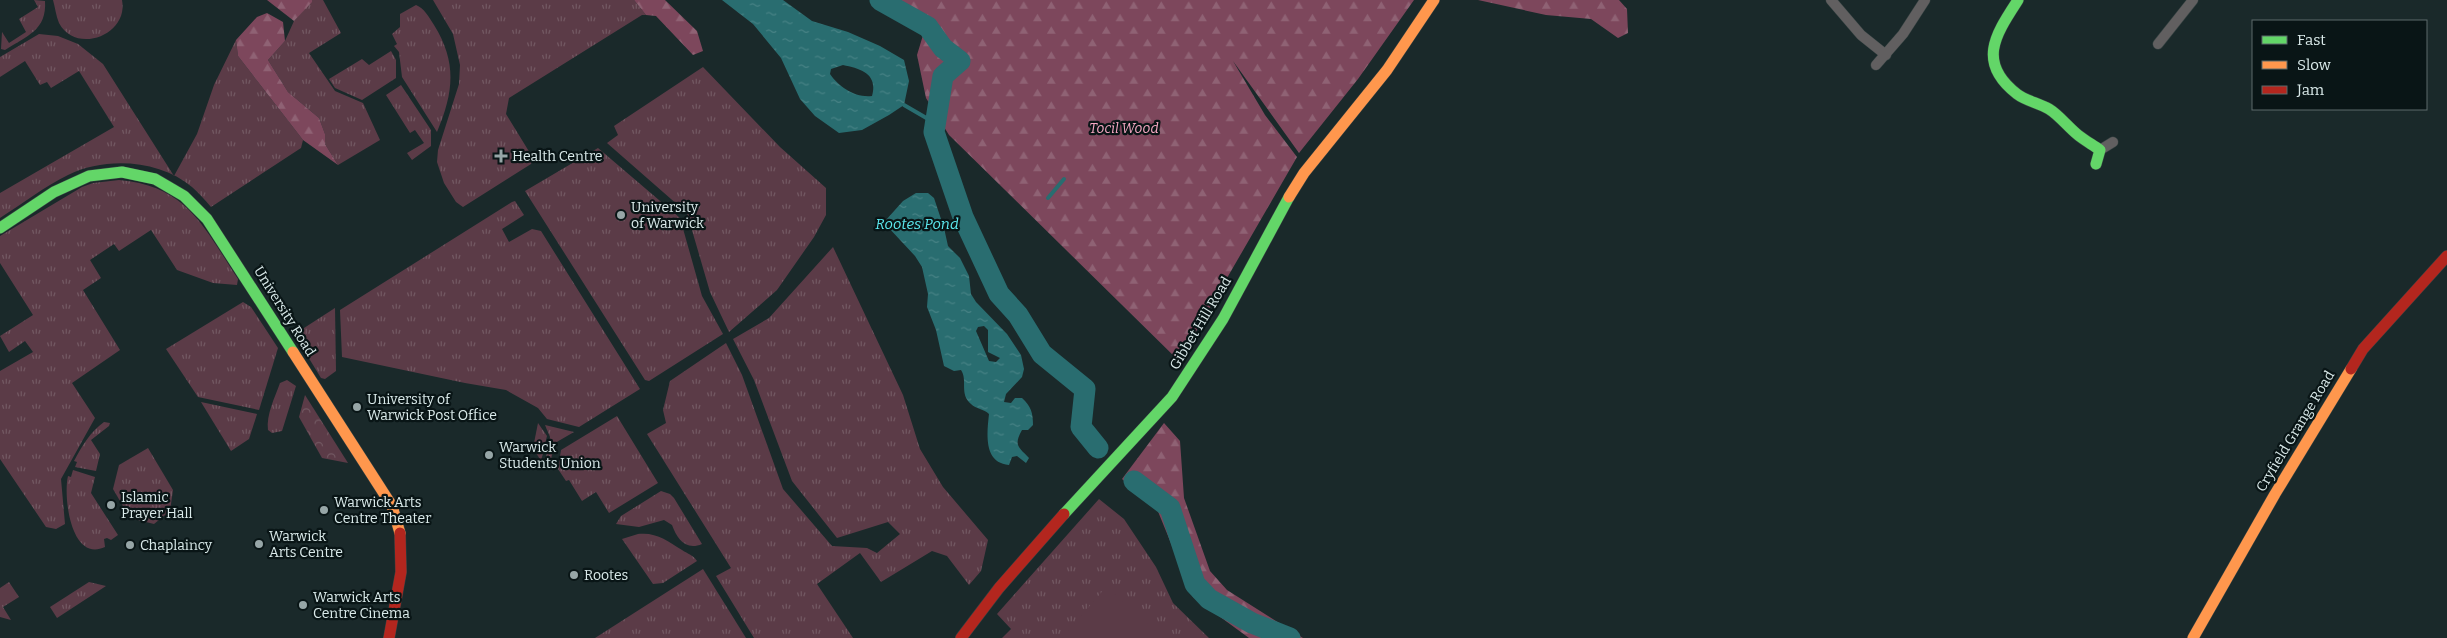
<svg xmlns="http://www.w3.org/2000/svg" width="2447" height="638" viewBox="0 0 2447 638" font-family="Bitter,serif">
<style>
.grass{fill:url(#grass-tufts)}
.forest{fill:url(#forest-firs)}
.park{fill:url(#park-crowns)}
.pitch{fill:#5b3b47}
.water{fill:url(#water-ripples);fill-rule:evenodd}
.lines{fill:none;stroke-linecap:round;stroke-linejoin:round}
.stream{stroke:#296d70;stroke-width:4}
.river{stroke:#296d70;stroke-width:21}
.street-casing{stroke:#374343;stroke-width:11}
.fast-casing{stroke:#374343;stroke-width:12}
.slow-casing{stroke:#374343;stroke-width:12}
.jam-casing{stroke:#374343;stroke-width:12}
.street{stroke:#615f60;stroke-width:10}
.fast{stroke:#63d668;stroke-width:11}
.slow{stroke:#ff974d;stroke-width:11}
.jam{stroke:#b3261e;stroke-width:11}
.poi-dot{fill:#97a6a7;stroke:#091516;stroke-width:2}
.labels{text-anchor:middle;stroke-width:4.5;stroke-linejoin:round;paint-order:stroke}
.park-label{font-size:14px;font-style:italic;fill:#f5a8c3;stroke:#091516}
.poi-label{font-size:14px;fill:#daeaea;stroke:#091516;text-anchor:start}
.street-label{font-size:14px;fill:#daeaea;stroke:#091516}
.water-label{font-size:15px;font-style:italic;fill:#5ce8ee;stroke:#091516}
</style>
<defs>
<pattern id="grass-tufts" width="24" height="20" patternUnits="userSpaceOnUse" patternTransform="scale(1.25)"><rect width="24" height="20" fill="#5b3b47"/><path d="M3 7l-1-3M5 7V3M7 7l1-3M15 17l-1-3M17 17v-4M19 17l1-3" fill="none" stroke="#725862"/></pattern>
<pattern id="forest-firs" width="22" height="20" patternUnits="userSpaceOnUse" patternTransform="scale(1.25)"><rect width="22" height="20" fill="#7d475c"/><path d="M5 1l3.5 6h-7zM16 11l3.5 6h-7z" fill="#8f6274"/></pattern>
<pattern id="park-crowns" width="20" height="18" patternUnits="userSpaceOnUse" patternTransform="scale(1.25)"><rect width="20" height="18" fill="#5b3b47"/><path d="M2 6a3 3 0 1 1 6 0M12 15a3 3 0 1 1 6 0" fill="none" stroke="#725862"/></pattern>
<pattern id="water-ripples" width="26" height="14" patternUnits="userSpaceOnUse" patternTransform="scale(1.25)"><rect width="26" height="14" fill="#296d70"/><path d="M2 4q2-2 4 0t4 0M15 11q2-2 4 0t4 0" fill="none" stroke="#478285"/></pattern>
</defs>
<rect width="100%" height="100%" fill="#1a292a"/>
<!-- grass -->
<g class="grass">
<path d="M34 0 45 1C47 30 27 36 5 50L1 49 2 32 9 43 26 32 19 19 38 7Z"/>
<path d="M53 0H122C129 35 76 55 59 23 56 16 55 7 53 0Z"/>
<path d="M312 0H323L341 33 309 53 335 91 363 103 380 140 338 165 325 144V134L319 118 288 92 268 60 285 41 294 21Z"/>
<path d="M433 0H634L646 15H642L509 98 506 114 533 158 531 164 463 207 456 202 444 183 437 162 438 150 459 84 460 65 453 34Z"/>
<path d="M416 5C424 8 429 17 434 25 457 62 454 92 437 132L402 77 399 52 394 46 397 44 392 34 400 27V14Z"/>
<path d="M39 34 58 36 78 44 103 64 174 176 197 134 214 85 236 40 238 56 303 140 301 148 211 207C205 200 199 193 192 187 160 160 106 156 68 175 45 186 22 204 0 218V193L114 127 79 71 51 88 47 82 40 85 25 61 0 77V57Z"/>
<path d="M391 51 396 60V78L362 100 335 88 329 79 362 59 369 65Z"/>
<path d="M703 67 780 147 826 188V215L814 237 777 290 729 332 710 292 687 213 607 143 618 135 614 126Z"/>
<path d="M401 85 431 130V146L412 160 407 153 424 143 415 130 410 133 386 95Z"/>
<path d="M598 148 680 218 702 296 723 334 649 381 645 380 525 191Z"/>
<path d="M119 180C188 186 204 228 238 279L237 285 213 283 177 270 151 230 119 251 114 244 90 260 101 278 83 290 120 350 72 383 95 418 61 479 65 524 56 529 46 527 0 459V371L33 352 25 341 9 352 0 336 33 315 0 263V236L82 187 93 183Z"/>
<path d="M515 201 524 215 502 229 509 242 532 229 541 231 640 389 579 427 547 419 538 408 506 390 465 383 342 357 340 310 512 202Z"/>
<path d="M833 247 903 395 920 449 943 487 988 540 981 571 969 585 947 556 932 551 881 582 860 553 817 584 853 638H754L716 576 731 568 647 434 666 423 663 410 670 381 726 343 742 375 783 489 832 546 867 548 877 553 900 534 888 522 837 538 792 481 754 380 733 339 769 318Z"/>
<path d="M243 302 251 307 278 348 259 410 198 397 166 349Z"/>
<path d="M335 308 336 371 325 379 321 378 299 342 298 335 304 328Z"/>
<path d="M287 380 296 386 282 431 272 433 268 430C266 415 275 397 280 383Z"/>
<path d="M201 402 257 414 249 439 231 451Z"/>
<path d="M617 416 658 483 609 513 596 492 582 501 569 480 566 481 558 469 561 450Z"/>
<path d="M104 422 110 423 109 426 91 440 100 454 96 471 75 467 77 462 74 461C82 446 90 432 104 422Z"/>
<path d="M538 423 547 436 541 461 533 448Z"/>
<path d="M545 425 574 432 555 443 550 463 547 465 545 463 550 437Z"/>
<path d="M148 448 173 490 170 511 154 524 130 518 113 489 119 465Z"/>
<path d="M73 470 95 477 91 493 118 535 111 540 107 538 104 539 105 547C71 563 63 497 68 476L71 477Z"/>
<path d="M661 491 670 494 674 498 702 544C686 551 677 539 672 525L664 520 639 527 616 524 621 516Z"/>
<path d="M1099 499 1124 519 1156 567 1173 603 1209 638H1002L1011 629 997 614Z"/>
<path d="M638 534C657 532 667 541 682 550 688 554 693 555 697 561L663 583 653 584 622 539Z"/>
<path d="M703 569 746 638H595Z"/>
<path d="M9 582 19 597 3 607 11 620 0 617V588Z"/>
<path d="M89 582 106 586 57 618 50 607Z"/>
</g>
<!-- forest -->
<g class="forest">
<path d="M267 0H312V2L294 21Z"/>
<path d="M634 0H665L697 31 703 51 693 55 656 16 646 15Z"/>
<path d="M897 0H1414L1358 79 1299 153 1233 61 1265 115 1297 157 1179 361 949 135 926 98 917 55 927 22Z"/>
<path d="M1478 0H1619L1627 9 1628 33 1618 38 1591 19 1546 15Z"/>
<path d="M267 13 283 22 285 41 268 60 288 92 319 118 325 134V144L338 165 303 140 238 56 236 40 257 17Z"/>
<path d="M1164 423 1180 441 1184 498 1210 571 1227 590 1303 638H1249L1193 597 1157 509 1122 479Z"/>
</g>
<!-- park -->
<path class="park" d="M305 395 348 463 322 458 299 417Z"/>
<!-- pitch -->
<path class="pitch" d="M1106 587 1164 638H1062Z"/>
<!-- water -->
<g class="water">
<path d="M722 0H783L812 21 848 32 880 46 904 60 909 81 904 105 889 115 862 130 839 133 815 116 800 99 781 58 753 24ZM843 65C862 69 878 74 872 96 855 98 839 87 830 74L831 69Z"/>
<path d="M916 193H928L934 198 944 228 948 246 960 258 969 276 971 294 976 302 1007 334 1021 355 1024 369 1022 377 1006 394 1004 402 1011 403 1015 398H1022C1031 406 1033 413 1033 425L1028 430H1022C1013 446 1019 447 1029 458L1026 463 1017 456 1012 457 1009 465C983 463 987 433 989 414 984 409 976 409 971 404 959 394 968 380 961 370L954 371 944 366 936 330 927 307 928 294 922 267 915 256 888 227 886 220 903 201ZM984 326 988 330V352L1000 358 996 362 989 361 976 331 978 327Z"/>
</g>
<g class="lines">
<!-- stream -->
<g class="stream">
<path d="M904 105 935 123"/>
<path d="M1048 198 1064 179"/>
</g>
<!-- river -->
<g class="river">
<path d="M880 0 928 27 943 48 960 61 943 76 934 132 963 217 999 294 1018 315 1042 354 1085 389 1081 427 1098 448"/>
<path d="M1134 481 1170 508 1195 584 1209 599 1252 623 1290 638"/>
</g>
<defs>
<g id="street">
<path d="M1831 0 1861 35 1886 55"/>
<path d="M2158 44 2193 0"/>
<path d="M1876 65 1903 34 1925 0"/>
<path d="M2100 150 2113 142"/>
</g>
<g id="fast">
<path d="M2018 0C1996 34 1976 62 2017 94 2026 101 2039 103 2049 109 2059 115 2068 127 2078 135 2084 140 2093 145 2100 150L2096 164"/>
<path d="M0 228 54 192 89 176 122 172 155 179 184 196 207 219 293 352"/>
<path d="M1064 514 1172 397 1223 319 1289 197"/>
</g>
<g id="slow">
<path d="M1289 197 1304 173 1387 70 1434 0"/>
<path d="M293 352 392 506 400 533"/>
<path d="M2193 638 2275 494 2351 369"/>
</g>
<g id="jam">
<path d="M2351 369 2363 349 2447 256"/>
<path d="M389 638 401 572 400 533"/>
<path d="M961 638 999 588 1064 514"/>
</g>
</defs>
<!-- street casing -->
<use href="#street" class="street-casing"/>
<!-- fast casing -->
<use href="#fast" class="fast-casing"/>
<!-- slow casing -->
<use href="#slow" class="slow-casing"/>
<!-- jam casing -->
<use href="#jam" class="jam-casing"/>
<!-- street -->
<use href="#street" class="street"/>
<!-- fast -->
<use href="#fast" class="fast"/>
<!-- slow -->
<use href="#slow" class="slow"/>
<!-- jam -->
<use href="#jam" class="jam"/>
</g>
<!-- markers -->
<g class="poi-dot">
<path d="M498.5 148.5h5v5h5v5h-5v5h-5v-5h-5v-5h5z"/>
<circle cx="621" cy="215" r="5"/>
<circle cx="357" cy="407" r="5"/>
<circle cx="489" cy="455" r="5"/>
<circle cx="111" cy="505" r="5"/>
<circle cx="324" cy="510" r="5"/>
<circle cx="259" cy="544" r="5"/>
<circle cx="130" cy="545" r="5"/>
<circle cx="574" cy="575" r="5"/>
<circle cx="303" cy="605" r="5"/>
</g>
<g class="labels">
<!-- park labels -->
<g class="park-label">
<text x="1124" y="133">Tocil Wood</text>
</g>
<!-- poi labels -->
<g class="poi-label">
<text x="512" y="161">Health Centre</text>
<text x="631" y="212">University<tspan x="631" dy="16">of Warwick</tspan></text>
<text x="367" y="404">University of<tspan x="367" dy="16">Warwick Post Office</tspan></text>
<text x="499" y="452">Warwick<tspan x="499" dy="16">Students Union</tspan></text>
<text x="121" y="502">Islamic<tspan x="121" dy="16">Prayer Hall</tspan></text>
<text x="334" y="507">Warwick Arts<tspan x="334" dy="16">Centre Theater</tspan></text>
<text x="269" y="541">Warwick<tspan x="269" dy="16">Arts Centre</tspan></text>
<text x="140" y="550">Chaplaincy</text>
<text x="584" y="580">Rootes</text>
<text x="313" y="602">Warwick Arts<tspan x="313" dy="16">Centre Cinema</tspan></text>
</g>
<!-- street labels -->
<g class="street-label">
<text transform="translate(285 311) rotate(58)" y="5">University Road</text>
<text transform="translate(1200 323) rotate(-59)" y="5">Gibbet Hill Road</text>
<text transform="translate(2295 431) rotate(-59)" y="5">Cryfield Grange Road</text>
</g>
<!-- water labels -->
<g class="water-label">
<text x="917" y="229">Rootes Pond</text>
</g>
</g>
<!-- legend -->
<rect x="2252" y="20" width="175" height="90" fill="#091516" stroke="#5d6a6b"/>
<rect x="2262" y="36" width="25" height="8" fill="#63d668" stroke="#5d6a6b"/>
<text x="2297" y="45" font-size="15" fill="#daeaea">Fast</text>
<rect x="2262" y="61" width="25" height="8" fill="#ff974d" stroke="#5d6a6b"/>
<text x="2297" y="70" font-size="15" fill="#daeaea">Slow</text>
<rect x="2262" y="86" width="25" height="8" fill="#b3261e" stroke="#5d6a6b"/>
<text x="2297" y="95" font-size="15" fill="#daeaea">Jam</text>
</svg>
